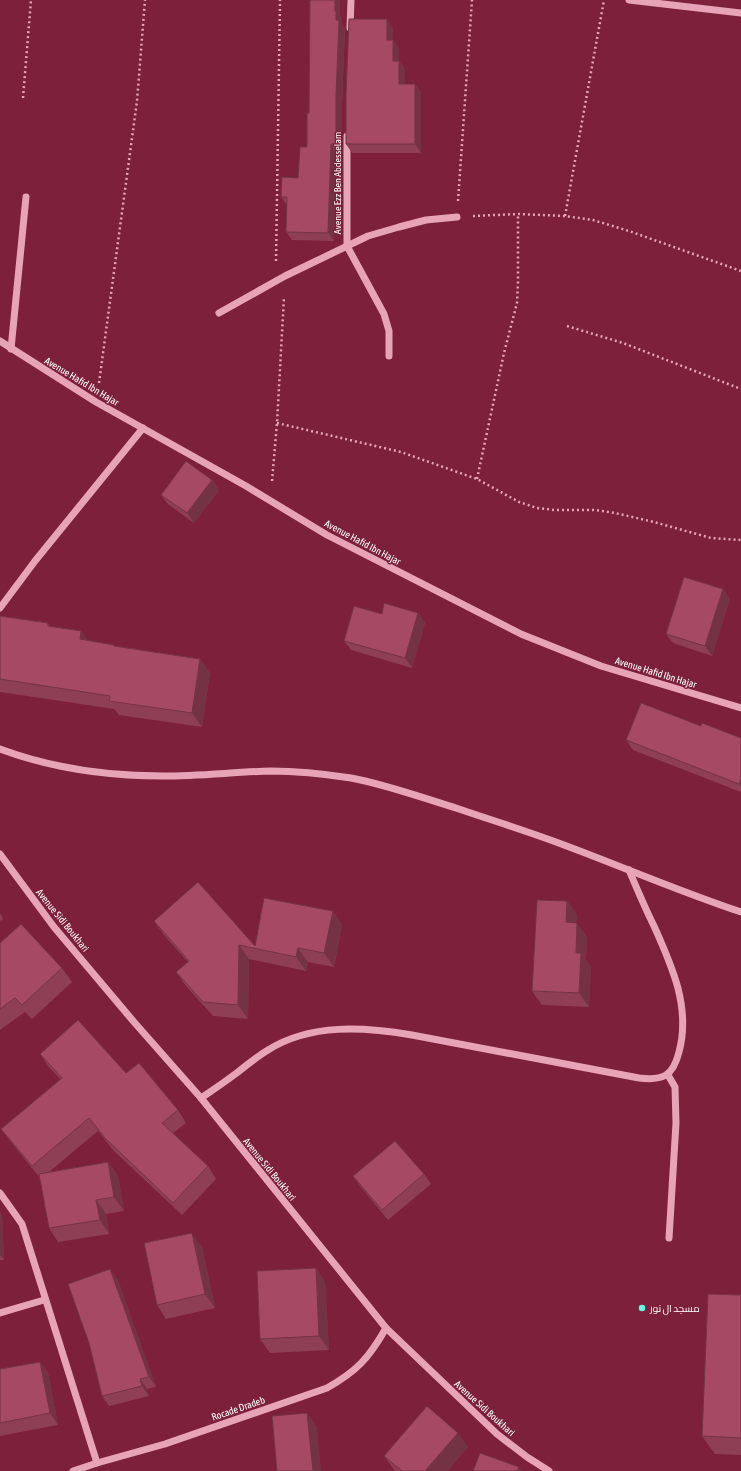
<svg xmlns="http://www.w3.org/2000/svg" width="741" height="1471" viewBox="0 0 741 1471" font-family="'Asap Condensed',Cairo,sans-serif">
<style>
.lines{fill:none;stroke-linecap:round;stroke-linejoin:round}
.path{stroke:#e7a4b6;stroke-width:2.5;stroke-dasharray:2 3;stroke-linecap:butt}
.minor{stroke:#e7a4b6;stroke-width:7}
.wall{fill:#8f3f54}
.shaded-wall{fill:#743345}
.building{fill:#a64962;stroke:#743345}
.poi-dot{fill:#65f4e3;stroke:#7d2039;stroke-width:1.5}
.labels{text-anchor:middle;stroke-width:3;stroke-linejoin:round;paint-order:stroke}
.street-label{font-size:10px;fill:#fff;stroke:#7d2039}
.poi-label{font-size:10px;fill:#fff;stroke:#7d2039;text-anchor:start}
</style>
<rect width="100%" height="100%" fill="#7d2039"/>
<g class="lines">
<!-- path -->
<g class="path">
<path d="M23 98 31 0"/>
<path d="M458 201 472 0"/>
<path d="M473 216 518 214 565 216 593 220 629 231 741 271"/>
<path d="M565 216 604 0"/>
<path d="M276 261 280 0"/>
<path d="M567 326 623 343 741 389"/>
<path d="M99 383 137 101 145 0"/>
<path d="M277 423 401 452 477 479 519 502 537 508 555 510H596L615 513 654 522 711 538 741 540"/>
<path d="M477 479 504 353 517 303 518 283V214"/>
<path d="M272 481 277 423 284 297"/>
</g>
<!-- minor -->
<g class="minor">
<path d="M629 0 741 13"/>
<path d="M350 28 351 0"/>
<path d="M347 136V246L384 314 389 331V356"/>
<path d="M219 313 285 276 368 236 399 227 426 220 457 217"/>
<path d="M0 341 96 402 246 486 327 535 521 634 601 666 741 708"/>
<path d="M11 349 26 197"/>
<path d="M0 608 35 561 143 428"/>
<path d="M0 749C51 768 108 776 163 776 199 776 235 772 271 771 298 771 325 774 351 778 388 785 423 798 459 809 494 821 530 832 564 845 623 867 681 892 741 912"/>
<path d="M0 854 54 927 134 1022 201 1098 386 1328 497 1434 527 1457 549 1471"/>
<path d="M668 1075 675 1087 676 1123 669 1238"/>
<path d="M201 1098C213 1090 226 1081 238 1072 248 1064 258 1056 268 1050 311 1023 364 1027 412 1035L639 1078C663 1081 673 1076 679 1052 691 1008 672 966 654 926 645 908 637 889 629 870"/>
<path d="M0 1193 22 1224 97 1463"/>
<path d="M0 1313 44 1300"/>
<path d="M73 1471 97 1463 165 1444 327 1388C357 1371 369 1358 386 1328"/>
</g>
</g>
<!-- wall -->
<g class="wall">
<path d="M340 0V16L342 19V24L345 28 342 104V153H336L334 241 292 240 286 232 287 205 281 197 298 178 307 147 309 113Z"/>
<path d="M393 28V40L399 49V61L405 70V84H415L421 93V153H352L346 144Z"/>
<path d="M212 480 219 490 194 523 168 504 161 495Z"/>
<path d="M723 589 730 599 712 656 673 643 666 634Z"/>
<path d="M418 613 425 623 412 668 351 650 344 641 382 614Z"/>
<path d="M0 616 48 623 50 626 81 631 88 641 115 646 200 659 210 673 202 727 119 715 114 709 0 692Z"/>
<path d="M701 726 741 738V792L633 750 626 740Z"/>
<path d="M567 901 577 915 576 923 587 937 586 960 591 967 589 1007 542 1005 532 991Z"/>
<path d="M333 911 342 925 334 967 308 962 306 971 249 959 248 1019 213 1016 186 986 176 972 188 962 164 935 154 921 255 946Z"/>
<path d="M0 913 3 919 0 921Z"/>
<path d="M0 943 62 968 72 982 32 1019 25 1012 0 1030Z"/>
<path d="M40 1054 126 1073 178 1110 186 1123 173 1133 208 1166 216 1179 182 1215 113 1150 98 1131 49 1172 108 1162 118 1176 124 1211 106 1214 109 1234 58 1242 49 1228 40 1178 10 1141 1 1129 61 1080 49 1067Z"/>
<path d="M424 1174 431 1184 388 1220 360 1186 353 1176Z"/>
<path d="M0 1213 2 1216 4 1260H0Z"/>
<path d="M202 1247 215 1308 166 1319 157 1305Z"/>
<path d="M316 1268 325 1282 329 1350 270 1353 260 1339Z"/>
<path d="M117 1278 156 1387 147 1389 149 1396 109 1406 102 1396Z"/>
<path d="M741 1295V1455L715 1454 702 1436Z"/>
<path d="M40 1362 48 1373 58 1425 0 1436V1369Z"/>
<path d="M468 1447 447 1471H395L384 1456Z"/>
</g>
<!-- shaded-wall -->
<g class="shaded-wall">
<path d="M335 0H340V16L342 19V24L345 28 342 104V153L336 144V20L335 11Z"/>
<path d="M387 19 393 28V40L399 49V61L405 70V93L399 84 387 40Z"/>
<path d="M415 84 421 93V153L415 144Z"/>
<path d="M331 144 336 153 334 241 328 233Z"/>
<path d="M212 480 219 490 194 523 187 513Z"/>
<path d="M723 589 730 599 712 656 705 646Z"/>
<path d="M418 613 425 623 412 668 405 658Z"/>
<path d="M81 631 91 645 80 639Z"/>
<path d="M200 659 210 673 202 727 192 713Z"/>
<path d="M741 778V787L739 784Z"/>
<path d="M567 901 577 915 576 936 566 922Z"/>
<path d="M333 911 342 925 334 967 324 953Z"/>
<path d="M577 923 587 937 586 960 591 967 589 1007 579 993 576 953Z"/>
<path d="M239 945 249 959 248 1019 238 1005Z"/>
<path d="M298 948 308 962 306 971 296 957Z"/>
<path d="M108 1162 118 1176 124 1211 114 1197Z"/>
<path d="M96 1200 106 1214 109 1234 100 1220Z"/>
<path d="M0 1213 2 1216 4 1260 0 1255Z"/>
<path d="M192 1233 202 1247 215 1308 205 1294Z"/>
<path d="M316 1268 325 1282 329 1350 319 1336Z"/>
<path d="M110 1269 117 1278 156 1387 149 1377Z"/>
<path d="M40 1362 48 1373 58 1425 50 1413Z"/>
<path d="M140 1379 147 1389 149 1396 142 1386Z"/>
<path d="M307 1413 317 1427 321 1471H313Z"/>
<path d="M458 1433 468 1447 447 1471H425Z"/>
<path d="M519 1467 521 1471H517Z"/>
</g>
<!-- building -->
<g class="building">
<path d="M310 0H335V11H336V20H339L336 96V144H331L328 233 286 232 287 197H281L282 177 298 178 300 147H307V113H309Z"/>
<path d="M349 19H387V40H393V61H399V84H415V144H346V95Z"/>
<path d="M186 461 212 480 187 513 161 495Z"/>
<path d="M684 577 723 589 705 646 666 634Z"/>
<path d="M384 603 418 613 405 658 344 641 354 606 382 614Z"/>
<path d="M0 616 48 623V626L81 631 80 639 114 645V646L200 659 192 713 109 701 110 696 0 679Z"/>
<path d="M641 703 701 726 702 723 741 738V778L739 784 626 740Z"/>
<path d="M198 882 255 946 264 898 333 911 324 953 298 948 296 957 239 945 238 1005 203 1002 176 972 189 961 154 921Z"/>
<path d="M537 900 567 901 566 922 577 923 576 953H581L579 993 532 991Z"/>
<path d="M21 924 62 968 22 1005 15 998 0 1009V943Z"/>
<path d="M78 1020 126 1073 139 1063 178 1110 162 1123 208 1166 173 1203 105 1138 89 1118 32 1166 1 1129 62 1078 40 1054Z"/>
<path d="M395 1141 424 1174 382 1210 353 1176Z"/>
<path d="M108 1162 114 1197 96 1200 100 1220 49 1228 39 1174Z"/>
<path d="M192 1233 205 1294 157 1305 144 1243Z"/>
<path d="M316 1268 319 1336 260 1339 257 1271Z"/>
<path d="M110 1269 149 1377 140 1379 142 1386 102 1396 89 1343 68 1284Z"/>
<path d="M708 1294 741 1295V1438L702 1436Z"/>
<path d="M40 1362 50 1413 0 1423V1369Z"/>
<path d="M427 1406 458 1433 425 1471H402L384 1456Z"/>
<path d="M307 1413 313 1471H277L272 1416Z"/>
<path d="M480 1453 519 1467 517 1471H473Z"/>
</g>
<!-- markers -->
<circle class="poi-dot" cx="642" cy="1308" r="4"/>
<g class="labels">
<!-- street labels -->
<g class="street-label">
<text transform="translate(337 183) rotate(-90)" y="4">Avenue Ezz Ben Abdesselam</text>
<text transform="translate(82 381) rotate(31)" y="4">Avenue Hafid Ibn Hajar</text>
<text transform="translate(363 542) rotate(28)" y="4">Avenue Hafid Ibn Hajar</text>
<text transform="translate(656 672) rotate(17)" y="4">Avenue Hafid Ibn Hajar</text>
<text transform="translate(63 920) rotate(51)" y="4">Avenue Sidi Boukhari</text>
<text transform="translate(270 1169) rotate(51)" y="4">Avenue Sidi Boukhari</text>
<text transform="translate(238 1408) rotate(-19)" y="4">Rocade Dradeb</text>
<text transform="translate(485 1408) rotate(42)" y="4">Avenue Sidi Boukhari</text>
</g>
<!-- poi labels -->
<g class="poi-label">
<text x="650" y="1312">مسجد ال نور</text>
</g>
</g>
</svg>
